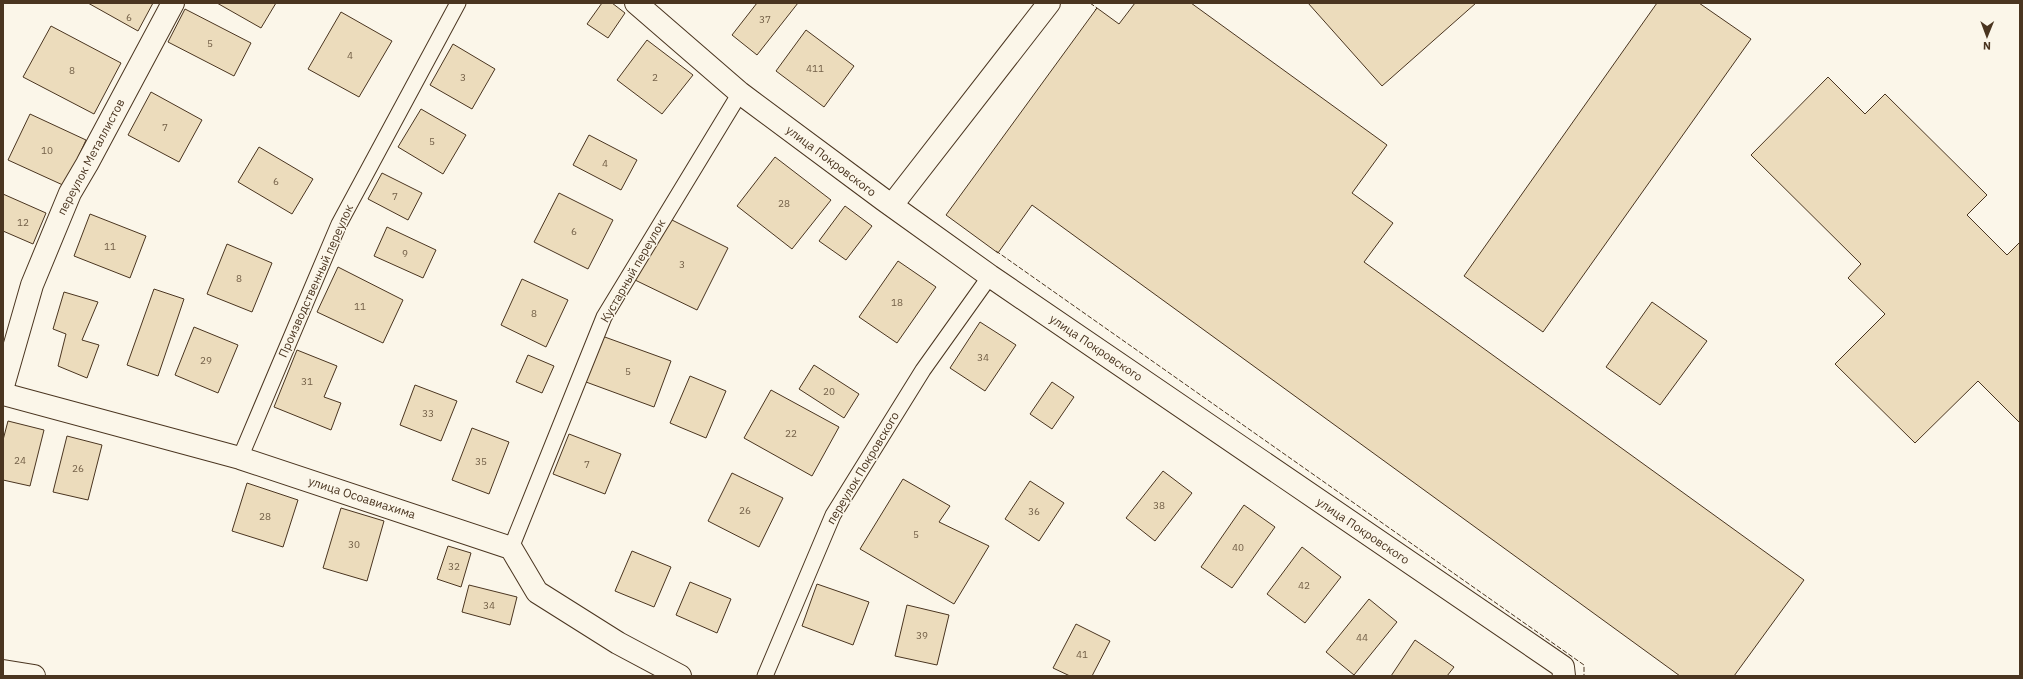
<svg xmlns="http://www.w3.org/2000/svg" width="2023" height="679" viewBox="0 0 2023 679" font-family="'IBM Plex Sans',sans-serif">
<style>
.building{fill:#ecdcbc;stroke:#4a3520}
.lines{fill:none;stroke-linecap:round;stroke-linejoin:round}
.lane-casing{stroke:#4a3520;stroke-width:17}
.street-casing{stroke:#4a3520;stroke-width:24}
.secondary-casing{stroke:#4a3520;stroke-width:24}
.lane{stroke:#fbf6e9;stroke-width:15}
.street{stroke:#fbf6e9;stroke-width:22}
.secondary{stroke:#fbf6e9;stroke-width:22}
.fence{stroke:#4a3520;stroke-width:1;stroke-dasharray:5 2;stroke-linecap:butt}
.labels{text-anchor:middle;stroke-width:3;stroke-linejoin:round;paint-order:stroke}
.number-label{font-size:10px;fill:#725f47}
.street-label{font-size:12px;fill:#4a3520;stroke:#fbf6e9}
</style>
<rect width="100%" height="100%" fill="#fbf6e9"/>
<!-- building -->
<g class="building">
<path d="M88 3H153L138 31Z"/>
<path d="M217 3H276L261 28Z"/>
<path d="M602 3H612L625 13 608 38 587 24Z"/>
<path d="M757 3H798L757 55 732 35Z"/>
<path d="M1135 3H1191L1387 145 1352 193 1393 223 1364 262 1804 580 1734 676H1680L1032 205 998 253 946 215 1097 8 1119 24Z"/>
<path d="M1308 3H1476L1382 86Z"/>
<path d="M1657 3H1699L1751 39 1543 332 1464 276Z"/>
<path d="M185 9 251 43 234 76 168 42Z"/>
<path d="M341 12 392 41 359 97 308 69Z"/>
<path d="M51 26 121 63 94 114 23 77Z"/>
<path d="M806 30 854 66 824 107 776 71Z"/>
<path d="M647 40 693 75 662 114 617 80Z"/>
<path d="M453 44 495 69 472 109 430 85Z"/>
<path d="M1828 77 1865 114 1885 94 1987 195 1967 215 2007 255 2020 242V423L1978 381 1915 443 1835 364 1885 314 1848 278 1861 264 1751 155Z"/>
<path d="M151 92 202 120 179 162 128 135Z"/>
<path d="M421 109 466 135 443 174 398 147Z"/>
<path d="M30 114 86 140 65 186 8 160Z"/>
<path d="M589 135 637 160 621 190 573 165Z"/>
<path d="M259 147 313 179 292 214 238 182Z"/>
<path d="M775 157 831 200 792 249 737 206Z"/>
<path d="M382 173 422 193 408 220 368 199Z"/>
<path d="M559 193 613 220 588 269 534 242Z"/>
<path d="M3 194 46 213 33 244 3 231Z"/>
<path d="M845 206 872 226 846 260 819 241Z"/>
<path d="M90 214 146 236 130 278 74 256Z"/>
<path d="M666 217 728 248 697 310 635 280Z"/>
<path d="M387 227 436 250 423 278 374 256Z"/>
<path d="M227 244 272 263 252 312 207 294Z"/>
<path d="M898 261 936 287 897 343 859 317Z"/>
<path d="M338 267 403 300 383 343 317 312Z"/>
<path d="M522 279 568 300 546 347 501 325Z"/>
<path d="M154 289 184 299 158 376 127 365Z"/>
<path d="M64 292 98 302 82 340 99 345 87 378 58 366 66 334 53 329Z"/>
<path d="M1652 302 1707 341 1660 405 1606 367Z"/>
<path d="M980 322 1016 345 985 391 950 368Z"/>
<path d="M194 327 238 345 218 393 175 375Z"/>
<path d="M602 336 671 361 654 407 586 382Z"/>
<path d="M297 350 337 366 324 397 341 403 331 430 274 407Z"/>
<path d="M528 355 554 366 542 393 516 382Z"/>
<path d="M814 365 859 394 844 418 799 389Z"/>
<path d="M690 376 726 391 706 438 670 423Z"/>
<path d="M1052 382 1074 397 1052 429 1030 414Z"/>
<path d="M415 385 457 401 441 441 400 425Z"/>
<path d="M771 390 839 427 812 476 744 438Z"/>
<path d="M8 421 44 430 30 486 3 480V440Z"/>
<path d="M472 428 509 442 489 494 452 480Z"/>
<path d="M569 434 621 454 605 494 553 474Z"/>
<path d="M67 436 102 445 88 500 53 492Z"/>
<path d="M1163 471 1192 493 1155 541 1126 518Z"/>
<path d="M732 473 783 498 759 547 708 521Z"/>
<path d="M903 479 950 506 939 522 989 546 954 604 860 549Z"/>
<path d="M1030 481 1064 503 1039 541 1005 519Z"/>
<path d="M247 483 298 500 283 547 232 531Z"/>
<path d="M1244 505 1275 527 1232 588 1201 567Z"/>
<path d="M341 508 384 521 367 581 323 568Z"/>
<path d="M448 546 471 553 461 587 437 579Z"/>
<path d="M1302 547 1341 577 1305 623 1267 594Z"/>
<path d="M632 551 671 567 654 607 615 591Z"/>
<path d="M690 582 731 599 717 633 676 615Z"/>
<path d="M817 584 869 602 853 645 802 626Z"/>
<path d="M469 585 517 597 510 625 462 612Z"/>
<path d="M1369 599 1397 622 1354 675 1326 652Z"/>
<path d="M907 605 949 615 937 665 895 656Z"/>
<path d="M1076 624 1110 641 1092 676H1070L1053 668Z"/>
<path d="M1415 640 1454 667 1447 676H1391Z"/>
</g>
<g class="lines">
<defs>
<g id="lane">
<path d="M240 458 339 224 458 3"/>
<path d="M511 548 604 317 740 93"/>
<path d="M765 676 833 515 923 370 990 276"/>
</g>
<g id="street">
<path d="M636 3 740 93 884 200 990 276 1563 667 1564 676"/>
<path d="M892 205 1049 3"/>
<path d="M3 386 32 285 70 193 87 164 173 3"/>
<path d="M3 394 240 458 511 548 537 592 618 643 680 676"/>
</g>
<path id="secondary" d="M3 671 34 676"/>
</defs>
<!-- lane casing -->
<use href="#lane" class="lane-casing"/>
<!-- street casing -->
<use href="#street" class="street-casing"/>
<!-- secondary casing -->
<use href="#secondary" class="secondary-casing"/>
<!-- lane -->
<use href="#lane" class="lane"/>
<!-- street -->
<use href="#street" class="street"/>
<!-- secondary -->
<use href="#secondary" class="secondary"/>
<!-- fence -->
<g class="fence">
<path d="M1090 3 1097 8 1095 10"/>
<path d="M996 251 1584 665V676"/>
</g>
</g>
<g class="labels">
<!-- number labels -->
<g class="number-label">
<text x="129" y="21">6</text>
<text x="765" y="23">37</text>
<text x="210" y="47">5</text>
<text x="350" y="59">4</text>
<text x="815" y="72">411</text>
<text x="72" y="74">8</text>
<text x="463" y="81">3</text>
<text x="655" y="81">2</text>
<text x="165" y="131">7</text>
<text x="432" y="145">5</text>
<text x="47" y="154">10</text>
<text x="605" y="167">4</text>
<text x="276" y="185">6</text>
<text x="395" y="200">7</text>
<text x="784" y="207">28</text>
<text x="23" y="226">12</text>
<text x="574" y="235">6</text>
<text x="110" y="250">11</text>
<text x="405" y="257">9</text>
<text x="682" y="268">3</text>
<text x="239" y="282">8</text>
<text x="897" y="306">18</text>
<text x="360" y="310">11</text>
<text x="534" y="317">8</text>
<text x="983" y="361">34</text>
<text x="206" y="364">29</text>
<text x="628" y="375">5</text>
<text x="307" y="385">31</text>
<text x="829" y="395">20</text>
<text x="428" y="417">33</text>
<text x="791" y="437">22</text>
<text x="20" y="464">24</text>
<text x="481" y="465">35</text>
<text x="587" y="468">7</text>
<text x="78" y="472">26</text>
<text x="1159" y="509">38</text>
<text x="745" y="514">26</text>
<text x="1034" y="515">36</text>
<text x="265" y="520">28</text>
<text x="916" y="538">5</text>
<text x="354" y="548">30</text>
<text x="1238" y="551">40</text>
<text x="454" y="570">32</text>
<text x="1304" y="589">42</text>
<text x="489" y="609">34</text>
<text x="922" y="639">39</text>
<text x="1362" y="641">44</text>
<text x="1082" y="658">41</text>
</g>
<!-- street labels -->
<g class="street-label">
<text transform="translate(91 157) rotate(-62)" y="4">переулок Металлистов</text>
<text transform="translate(831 161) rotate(37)" y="4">улица Покровского</text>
<text transform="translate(633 271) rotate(-60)" y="4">Кустарный переулок</text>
<text transform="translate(316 281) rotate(-66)" y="4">Производственный переулок</text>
<text transform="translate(1096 348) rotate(34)" y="4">улица Покровского</text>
<text transform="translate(863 468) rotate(-59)" y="4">переулок Покровского</text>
<text transform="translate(362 498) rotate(18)" y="4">улица Осоавиахима</text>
<text transform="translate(1363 531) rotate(34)" y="4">улица Покровского</text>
</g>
</g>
<!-- border -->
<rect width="2023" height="679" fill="none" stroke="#4a3520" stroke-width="8"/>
<!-- north arrow -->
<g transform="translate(1987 36) rotate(181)" stroke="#fbf6e9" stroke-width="3" paint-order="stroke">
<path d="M0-3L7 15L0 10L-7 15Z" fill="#4a3520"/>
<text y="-6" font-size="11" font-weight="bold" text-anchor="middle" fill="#4a3520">N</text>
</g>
</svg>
